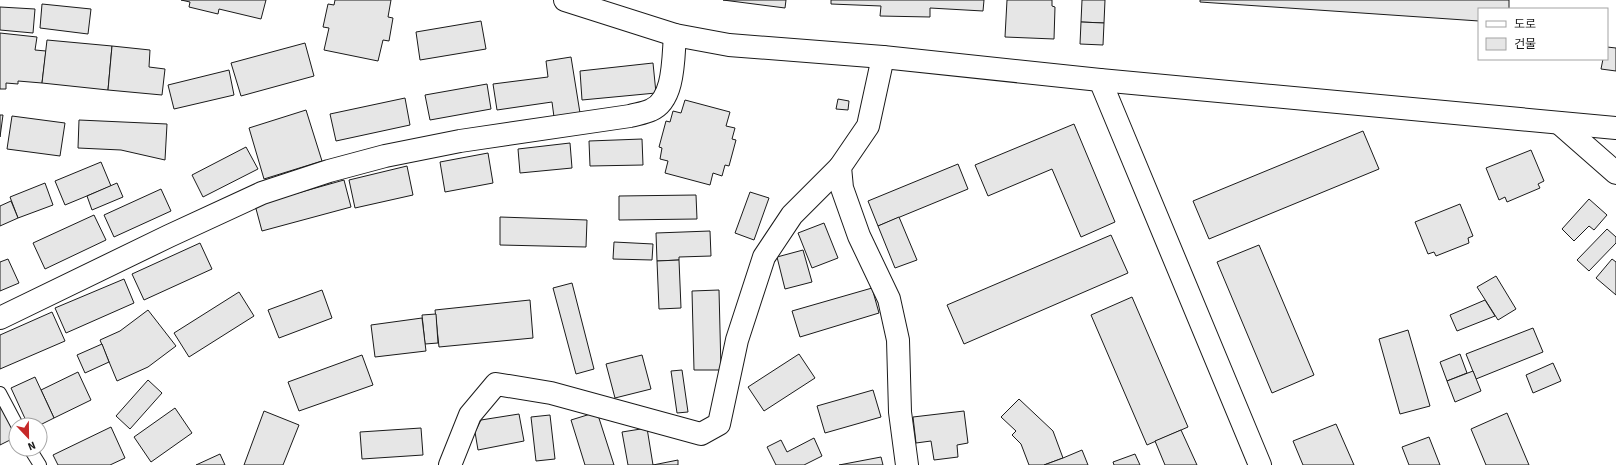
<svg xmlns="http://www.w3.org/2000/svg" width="1616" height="465" viewBox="0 0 1616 465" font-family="'Source Sans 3','Noto Sans KR',sans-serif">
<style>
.building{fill:#e6e6e6;stroke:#1a1a1a}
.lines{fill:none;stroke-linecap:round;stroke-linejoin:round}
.service-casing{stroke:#1a1a1a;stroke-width:14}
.minor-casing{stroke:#1a1a1a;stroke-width:24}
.tertiary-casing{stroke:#1a1a1a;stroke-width:24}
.service{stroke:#fff;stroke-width:12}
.minor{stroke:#fff;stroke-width:22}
.tertiary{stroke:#fff;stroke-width:22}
</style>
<rect width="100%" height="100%" fill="#fff"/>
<!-- building -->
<g class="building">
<path d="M181 0H266L261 19 219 9 218 14 189 7 190 2Z"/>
<path d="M335 0H391L388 17 393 18 389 41 383 40 378 61 324 50 329 28 323 27 328 4 334 5Z"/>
<path d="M723 0H786L785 8Z"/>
<path d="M831 0H984L983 11 930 8V17L880 16 881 6 831 4Z"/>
<path d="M1007 0H1052V6L1055 7 1054 39 1005 37Z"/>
<path d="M1082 0H1105L1104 23 1081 22Z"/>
<path d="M1200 0H1509V9H1479V21L1200 2Z"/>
<path d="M42 4 91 9 88 34 40 28Z"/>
<path d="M0 7 35 9 33 33 0 30Z"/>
<path d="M481 21 486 49 420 60 416 32Z"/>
<path d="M1081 22 1104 23 1103 45 1080 44Z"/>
<path d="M0 33 37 37 35 50 46 51 42 83 18 81V84L6 83V89H0Z"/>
<path d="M47 40 112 46 108 90 42 83Z"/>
<path d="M305 43 314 76 241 96 231 63Z"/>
<path d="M112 46 150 50 149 67 165 69 162 95 108 90Z"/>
<path d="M1607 47 1616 48V71L1601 69 1603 59H1607Z"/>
<path d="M571 57 580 113 554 117 552 102 497 110 493 84 548 77 546 61Z"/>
<path d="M653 63 656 93 582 100 580 71Z"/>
<path d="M229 70 234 95 174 109 168 85Z"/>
<path d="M487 84 491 109 430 120 425 95Z"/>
<path d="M405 98 410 125 336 141 330 114Z"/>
<path d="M838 99 849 101 848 110 836 109Z"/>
<path d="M685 100 730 112 726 126 735 128 732 139 736 140 729 166 725 165 722 176 713 173 710 185 665 173 668 161 660 159 662 148 659 147 666 121 670 122 673 111 681 113Z"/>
<path d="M306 110 322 161 264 179 249 128Z"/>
<path d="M0 115H3L0 137Z"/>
<path d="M12 116 65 123 60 156 7 149Z"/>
<path d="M79 120 167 124 165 160 121 150 78 148Z"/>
<path d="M1074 124 1115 222 1081 237 1052 169 988 196 975 165Z"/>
<path d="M1363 131 1379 169 1209 239 1193 201Z"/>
<path d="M642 139 643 165 590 166 589 141Z"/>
<path d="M570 143 572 168 520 173 518 149Z"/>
<path d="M246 147 258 169 203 197 192 175Z"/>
<path d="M1531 150 1544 181 1538 184 1540 188 1507 202 1505 197 1499 200 1486 168Z"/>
<path d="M488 153 493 183 445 192 440 162Z"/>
<path d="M101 162 111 186 65 205 55 181Z"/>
<path d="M958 164 968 189 878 226 868 201Z"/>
<path d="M407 166 413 195 355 208 349 180Z"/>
<path d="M344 180 351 207 262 231 255 205Z"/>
<path d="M45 183 53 205 18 218 10 197Z"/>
<path d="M117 183 123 197 92 210 87 196Z"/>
<path d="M161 189 171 211 114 237 104 215Z"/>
<path d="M750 192 769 198 754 240 735 233Z"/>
<path d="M696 195 697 219 619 220V196Z"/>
<path d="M1589 199 1607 215 1594 230 1589 226 1574 241 1562 229Z"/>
<path d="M11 201 18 218 0 226V206Z"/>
<path d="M1460 204 1473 236 1468 238 1469 243 1436 256 1434 252 1428 254 1415 222Z"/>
<path d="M94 215 106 240 45 269 33 243Z"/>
<path d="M500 217 587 220 586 247 500 245Z"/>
<path d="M899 217 917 260 895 268 878 226Z"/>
<path d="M824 223 838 258 812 268 798 233Z"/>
<path d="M1607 229 1616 237V243L1589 271 1577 260Z"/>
<path d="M710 231 711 256 679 257V260L657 261 656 233Z"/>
<path d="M1111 235 1128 273 964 344 947 305Z"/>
<path d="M614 242 653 244 652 260 613 259Z"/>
<path d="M200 243 212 269 144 300 132 274Z"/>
<path d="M1259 245 1314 375 1272 393 1217 262Z"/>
<path d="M803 250 812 282 785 289 777 257Z"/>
<path d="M8 259 19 283 0 291V262Z"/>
<path d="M1612 259 1616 262V295L1596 278Z"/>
<path d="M679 260 681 308 659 309 657 261Z"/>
<path d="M1496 276 1516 309 1498 320 1477 287Z"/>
<path d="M124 279 134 303 66 333 55 308Z"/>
<path d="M572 283 594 369 576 374 553 288Z"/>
<path d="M872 288 879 313 800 337 792 311Z"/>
<path d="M322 290 332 318 279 338 268 310Z"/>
<path d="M719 290 721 370H694L692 291Z"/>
<path d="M239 292 254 316 189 357 174 333Z"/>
<path d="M1132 297 1188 427 1147 445 1091 315Z"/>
<path d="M530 300 533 338 439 347 435 310Z"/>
<path d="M1485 300 1495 316 1457 331 1450 315Z"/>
<path d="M148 310 176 346 148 367 117 381 100 340 120 331Z"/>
<path d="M52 312 65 341 0 369V335Z"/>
<path d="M436 314 438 343 425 344 422 315Z"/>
<path d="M422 318 426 351 375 357 371 325Z"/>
<path d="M1533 328 1543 352 1476 379 1466 354Z"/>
<path d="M1408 330 1430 406 1400 414 1379 339Z"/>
<path d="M102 344 109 362 85 373 77 355Z"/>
<path d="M799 354 815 378 764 411 748 387Z"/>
<path d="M1460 354 1467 373 1447 381 1440 362Z"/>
<path d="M362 355 373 385 299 411 288 382Z"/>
<path d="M642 355 651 389 615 398 606 364Z"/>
<path d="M1553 363 1561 381 1533 393 1526 375Z"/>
<path d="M682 370 688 412 677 413 671 371Z"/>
<path d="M1473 371 1481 391 1455 402 1447 381Z"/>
<path d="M78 372 91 400 54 418 41 390Z"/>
<path d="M35 377 54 418 40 425H28L11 388Z"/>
<path d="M148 380 162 393 130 429 116 416Z"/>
<path d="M873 390 881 417 825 433 817 406Z"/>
<path d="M1019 399 1053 431 1063 458 1044 465H1029L1021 444 1012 435 1016 431 1001 417Z"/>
<path d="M1 404 16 437 0 445V405Z"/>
<path d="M175 408 192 433 151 462 134 437Z"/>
<path d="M264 411 299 425 283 465H244Z"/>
<path d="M964 411 968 443 957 445 958 457 934 460 931 441 916 443 913 417Z"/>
<path d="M597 412 614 465H585L571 420Z"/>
<path d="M1507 413 1529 465H1486L1471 429Z"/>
<path d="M519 414 524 441 478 450 475 432 481 420Z"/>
<path d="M550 415 555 459 536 461 531 417Z"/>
<path d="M1336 424 1354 465H1303L1293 441Z"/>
<path d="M111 427 125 458 110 465H58L53 455Z"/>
<path d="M421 428 423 455 362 459 360 432Z"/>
<path d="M647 428 653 465 678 460V465H628L622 432Z"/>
<path d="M1181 430 1197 465H1165L1155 441Z"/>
<path d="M1429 437 1440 465H1409L1402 447Z"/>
<path d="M814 438 822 456 804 465H776L767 447 781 440 787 452Z"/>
<path d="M1082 450 1088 465H1044L1063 458Z"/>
<path d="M220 454 225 465H196Z"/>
<path d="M1135 454 1140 465H1114L1113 462Z"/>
<path d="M881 457 883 465H839Z"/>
</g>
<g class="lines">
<defs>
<g id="service">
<path d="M0 393 17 425"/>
<path d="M30 449 40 465"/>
</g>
<g id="minor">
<path d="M883 57 868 126 840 167 842 188 859 236 889 299 898 340 900 412 907 465"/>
<path d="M1100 80 1260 465"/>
<path d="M1559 123 1616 173"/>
<path d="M0 318 169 236 262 193 329 171 385 156 460 141 630 116C637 114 645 113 651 110 675 100 673 57 675 35"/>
<path d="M450 465 470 415 496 384 551 393 701 434 719 424 737 340 764 257 792 215 840 167"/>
</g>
<path id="tertiary" d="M565 0 675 35 729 45 883 57 1100 80 1616 128"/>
</defs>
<!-- service casing -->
<use href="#service" class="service-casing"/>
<!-- minor casing -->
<use href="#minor" class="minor-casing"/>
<!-- tertiary casing -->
<use href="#tertiary" class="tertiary-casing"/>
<!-- service -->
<use href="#service" class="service"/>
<!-- minor -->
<use href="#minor" class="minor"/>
<!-- tertiary -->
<use href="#tertiary" class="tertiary"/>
</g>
<!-- legend -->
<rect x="1478" y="8" width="130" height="52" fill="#ffffff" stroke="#a3a3a3"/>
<rect x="1486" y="21" width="20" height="6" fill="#ffffff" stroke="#a3a3a3"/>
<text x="1514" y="28" font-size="12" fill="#1a1a1a">도로</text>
<rect x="1486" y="38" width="20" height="12" fill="#e6e6e6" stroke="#a3a3a3"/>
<text x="1514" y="48" font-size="12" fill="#1a1a1a">건물</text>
<!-- north arrow -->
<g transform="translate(28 437) rotate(158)"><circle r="19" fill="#ffffff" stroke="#a3a3a3"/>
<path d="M0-3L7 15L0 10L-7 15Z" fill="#c62828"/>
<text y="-6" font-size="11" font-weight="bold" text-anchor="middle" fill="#1a1a1a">N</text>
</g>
</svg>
